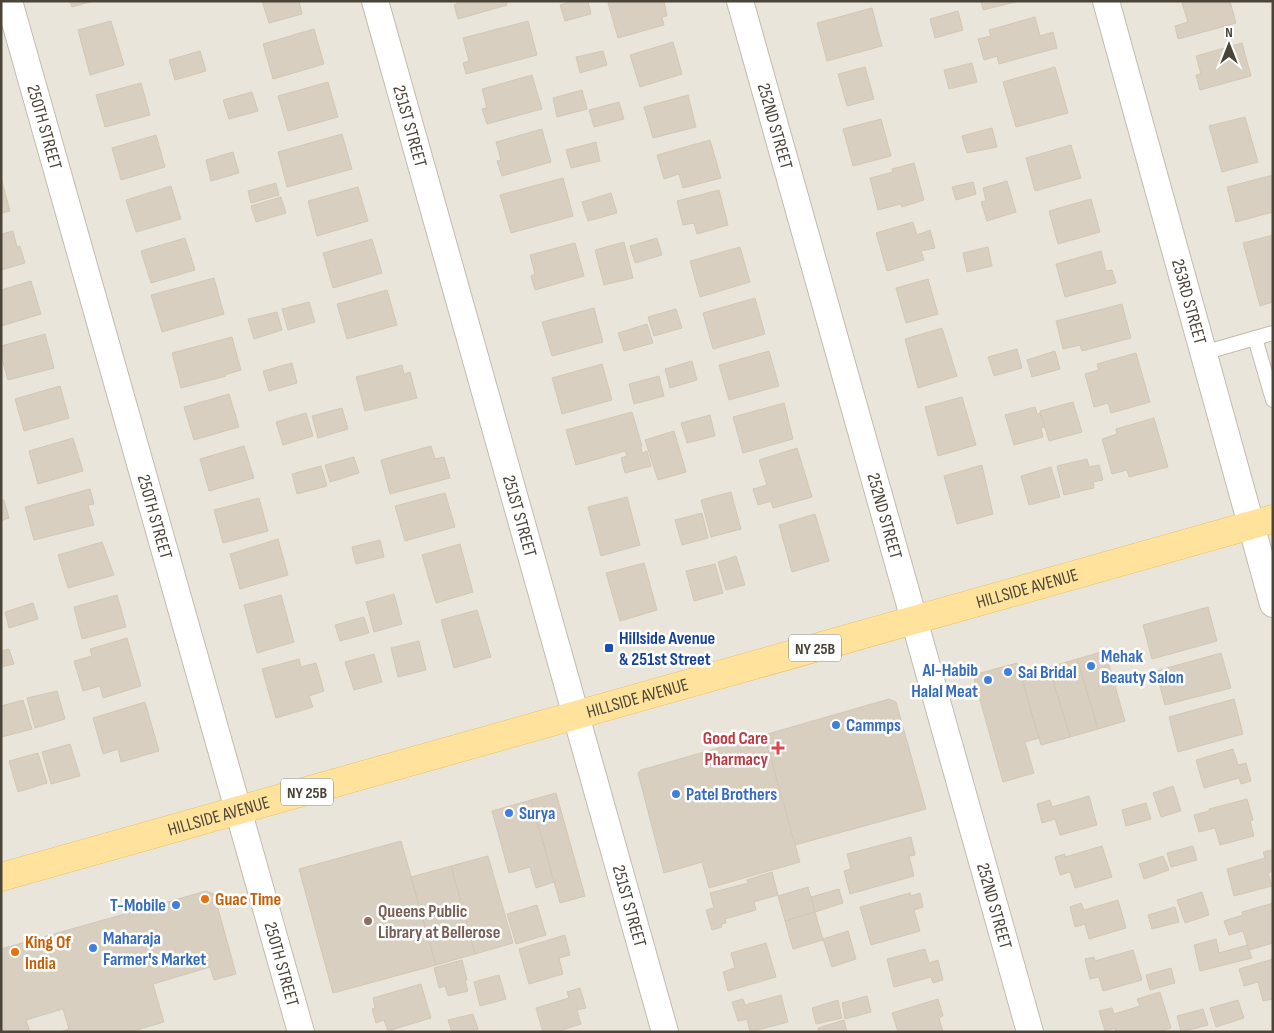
<svg xmlns="http://www.w3.org/2000/svg" width="1274" height="1033" viewBox="0 0 1274 1033" font-family="'Sofia Sans Condensed',sans-serif">
<style>
.residential{fill:#eae5da}
.building{fill:#d8cfc1;stroke:#d3c7b4}
.lines{fill:none;stroke-linecap:round;stroke-linejoin:round}
.service-casing{stroke:#c2bbae;stroke-width:16}
.minor-casing{stroke:#c2bbae;stroke-width:28}
.primary-casing{stroke:#e6c16a;stroke-width:29}
.service{stroke:#fff;stroke-width:14}
.minor{stroke:#fff;stroke-width:26}
.primary{stroke:#ffe39c;stroke-width:28}
.transit-dot{fill:#1a4fb4;stroke:#fff;stroke-width:2}
.shop-dot{fill:#3f7fe0;stroke:#fff;stroke-width:2}
.health-dot{fill:#e0444e;stroke:#fff;stroke-width:2}
.food-dot{fill:#e8710a;stroke:#fff;stroke-width:2}
.education-dot{fill:#8d6e63;stroke:#fff;stroke-width:2}
.labels{text-anchor:middle;stroke-width:5;stroke-linejoin:round;paint-order:stroke}
.shield{fill:#fff;stroke:#817c74;stroke-width:1}
.shield-label{font-size:16px;font-weight:bold;fill:#4b4439}
.street-label{font-size:18px;fill:#4b4439;stroke:#fff}
.transit-label{font-size:18px;font-weight:bold;fill:#164399;stroke:#fff;text-anchor:start}
.shop-label{font-size:18px;font-weight:bold;fill:#366cbe;stroke:#fff;text-anchor:start}
.health-label{font-size:18px;font-weight:bold;fill:#be3a42;stroke:#fff;text-anchor:end}
.food-label{font-size:18px;font-weight:bold;fill:#c56008;stroke:#fff;text-anchor:start}
.education-label{font-size:18px;font-weight:bold;fill:#785e54;stroke:#fff;text-anchor:start}
</style>
<rect width="100%" height="100%" fill="#f6f3ec"/>
<!-- residential -->
<rect class="residential" x="1" y="1" width="1272" height="1031"/>
<!-- building -->
<g class="building">
<path d="M70 1H93L72 7Z"/>
<path d="M262 1H299L302 14 269 23Z"/>
<path d="M458 1H506L507 5 458 19 454 5 458 3Z"/>
<path d="M572 1H588L591 14 565 21 560 5Z"/>
<path d="M615 1H664L667 16 662 17 664 25 618 38 608 3Z"/>
<path d="M981 1H1019L983 10Z"/>
<path d="M1189 1H1230L1236 23 1178 39 1175 26 1188 22 1182 3Z"/>
<path d="M872 8 882 46 827 61 817 23Z"/>
<path d="M958 11 963 30 935 38 930 19Z"/>
<path d="M1035 17 1040 36 1053 32 1057 48 999 64 997 56 984 60 978 39 991 36 989 30Z"/>
<path d="M111 21 124 65 90 75 78 30Z"/>
<path d="M528 21 537 55 466 74 463 63 469 61 463 38Z"/>
<path d="M314 29 324 64 273 79 263 44Z"/>
<path d="M673 42 682 74 640 87 630 55Z"/>
<path d="M1242 43 1251 76 1200 90 1196 75 1201 74 1196 56Z"/>
<path d="M200 51 206 71 175 80 169 60Z"/>
<path d="M603 51 607 65 580 73 576 57Z"/>
<path d="M972 63 977 82 949 89 944 70Z"/>
<path d="M865 67 874 99 847 106 838 74Z"/>
<path d="M1055 67 1068 113 1016 127 1003 82Z"/>
<path d="M532 75 542 109 487 124 482 109 487 108 482 89Z"/>
<path d="M328 82 338 117 288 131 278 96Z"/>
<path d="M141 83 150 115 105 127 96 95Z"/>
<path d="M582 90 587 109 557 117 553 98Z"/>
<path d="M252 92 258 111 229 119 223 100Z"/>
<path d="M688 95 696 127 653 138 644 107Z"/>
<path d="M619 102 624 119 594 127 589 110Z"/>
<path d="M1245 117 1258 162 1222 172 1209 126Z"/>
<path d="M881 119 891 156 853 166 843 129Z"/>
<path d="M992 128 997 147 967 153 962 136Z"/>
<path d="M542 129 551 162 502 176 497 161 501 160 496 142Z"/>
<path d="M342 134 352 169 287 187 278 152Z"/>
<path d="M156 135 165 167 121 180 112 148Z"/>
<path d="M710 140 721 178 683 188 679 174 664 179 657 155Z"/>
<path d="M596 142 600 161 571 168 566 150Z"/>
<path d="M1071 145 1081 178 1035 191 1026 158Z"/>
<path d="M233 152 239 173 211 181 206 160Z"/>
<path d="M914 163 924 200 902 207 901 204 878 210 870 178 893 172 892 169Z"/>
<path d="M1273 175V212L1236 222 1227 187Z"/>
<path d="M1 178 10 211 1 213Z"/>
<path d="M563 178 573 216 511 233 500 195Z"/>
<path d="M1007 181 1016 212 987 221 981 202 986 201 983 188Z"/>
<path d="M973 182 976 194 956 200 952 187Z"/>
<path d="M276 183 279 195 251 203 248 191Z"/>
<path d="M171 186 181 219 136 232 126 200Z"/>
<path d="M358 187 368 221 317 236 308 201Z"/>
<path d="M719 190 728 225 697 234 694 223 683 225 677 201Z"/>
<path d="M611 193 617 213 588 221 582 202Z"/>
<path d="M281 197 286 213 256 222 251 206Z"/>
<path d="M1091 199 1100 232 1058 244 1049 211Z"/>
<path d="M913 222 917 235 930 230 935 248 921 251 924 260 887 271 876 233Z"/>
<path d="M13 231 17 247 20 246 25 263 1 270V234Z"/>
<path d="M1273 235V302L1260 306 1243 243Z"/>
<path d="M185 238 195 270 151 283 141 251Z"/>
<path d="M657 238 662 255 635 263 630 246Z"/>
<path d="M372 239 382 273 333 288 323 253Z"/>
<path d="M624 242 633 278 604 285 595 250Z"/>
<path d="M575 243 584 276 535 290 531 276 535 274 530 255Z"/>
<path d="M740 247 750 282 700 297 690 261Z"/>
<path d="M988 247 992 266 967 272 963 253Z"/>
<path d="M1101 251 1106 271 1112 270 1116 283 1065 297 1056 264Z"/>
<path d="M214 278 224 314 162 332 151 295Z"/>
<path d="M928 279 938 314 906 323 896 288Z"/>
<path d="M31 281 41 314 1 326V290Z"/>
<path d="M387 290 397 325 347 339 337 304Z"/>
<path d="M755 298 765 334 713 349 703 313Z"/>
<path d="M309 302 315 322 288 330 282 309Z"/>
<path d="M1122 304 1131 338 1082 351 1080 345 1063 349 1056 321Z"/>
<path d="M594 308 603 342 552 356 542 322Z"/>
<path d="M676 309 682 328 654 336 648 317Z"/>
<path d="M277 312 282 330 254 339 248 319Z"/>
<path d="M647 324 653 343 624 351 618 333Z"/>
<path d="M942 328 957 376 918 388 905 339Z"/>
<path d="M45 334 54 368 8 380 1 355V346Z"/>
<path d="M232 337 241 370 225 375 226 376 181 388 172 353Z"/>
<path d="M1017 349 1022 368 994 376 988 357Z"/>
<path d="M769 351 779 386 729 400 719 365Z"/>
<path d="M1055 351 1060 369 1032 377 1027 360Z"/>
<path d="M1136 353 1150 402 1111 413 1108 403 1094 407 1085 374 1099 370 1097 364Z"/>
<path d="M692 361 697 380 670 388 665 369Z"/>
<path d="M292 363 297 383 269 391 263 371Z"/>
<path d="M602 364 612 400 562 414 552 378Z"/>
<path d="M402 365 404 374 410 372 417 398 365 411 356 377Z"/>
<path d="M659 376 664 396 634 404 629 384Z"/>
<path d="M60 386 69 418 24 431 15 399Z"/>
<path d="M229 394 239 427 194 440 184 407Z"/>
<path d="M962 397 976 445 938 456 925 407Z"/>
<path d="M1073 402 1082 432 1049 441 1040 411Z"/>
<path d="M784 403 793 439 743 453 733 417Z"/>
<path d="M1035 407 1037 414 1040 413 1045 427 1041 428 1043 437 1014 445 1005 415Z"/>
<path d="M342 408 348 429 318 438 312 416Z"/>
<path d="M632 412 642 446 641 447 642 453 647 451 651 466 625 473 621 458 627 456 625 451 576 465 566 430Z"/>
<path d="M306 413 313 436 283 445 276 422Z"/>
<path d="M710 415 715 436 687 443 681 423Z"/>
<path d="M1154 418 1168 467 1129 477 1127 470 1112 474 1102 439 1117 434 1116 429Z"/>
<path d="M674 431 686 472 658 480 645 440Z"/>
<path d="M73 438 83 471 38 484 29 451Z"/>
<path d="M244 446 254 478 209 491 200 459Z"/>
<path d="M431 446 435 459 444 457 450 478 390 494 381 460Z"/>
<path d="M797 448 812 497 773 508 771 501 758 505 753 489 767 485 759 460Z"/>
<path d="M354 457 359 473 330 482 325 465Z"/>
<path d="M1087 459 1089 467 1099 465 1103 480 1093 482 1094 488 1064 495 1057 466Z"/>
<path d="M982 465 993 514 957 524 944 476Z"/>
<path d="M321 466 327 486 297 494 292 474Z"/>
<path d="M1051 467 1060 497 1029 505 1021 476Z"/>
<path d="M90 489 94 504 88 505 94 525 34 540 25 507Z"/>
<path d="M731 492 741 529 711 537 701 500Z"/>
<path d="M445 493 455 527 405 541 395 506Z"/>
<path d="M627 497 640 545 601 556 588 507Z"/>
<path d="M259 498 268 531 223 543 214 510Z"/>
<path d="M1 500H4L9 518 1 521Z"/>
<path d="M702 513 708 538 682 545 675 520Z"/>
<path d="M815 514 829 561 792 572 779 525Z"/>
<path d="M278 539 288 575 240 589 230 554Z"/>
<path d="M380 540 384 557 356 564 352 547Z"/>
<path d="M102 542 114 575 68 588 58 555Z"/>
<path d="M460 544 473 592 436 603 422 555Z"/>
<path d="M736 556 745 585 726 590 718 562Z"/>
<path d="M644 563 657 610 620 621 606 573Z"/>
<path d="M715 564 723 593 694 601 686 571Z"/>
<path d="M394 594 402 624 374 632 366 602Z"/>
<path d="M117 595 126 627 82 639 74 607Z"/>
<path d="M281 595 294 642 257 653 244 605Z"/>
<path d="M33 603 38 619 9 628 5 612Z"/>
<path d="M1208 607 1217 641 1152 659 1143 625Z"/>
<path d="M477 610 491 657 454 668 441 620Z"/>
<path d="M364 617 369 633 340 641 335 625Z"/>
<path d="M127 638 141 686 103 698 100 686 83 691 74 661 92 656 90 649Z"/>
<path d="M419 641 426 670 398 677 391 648Z"/>
<path d="M9 649 14 664 1 667V651Z"/>
<path d="M1105 651 1125 721 1098 729 1077 659Z"/>
<path d="M1221 653 1231 688 1165 705 1156 671Z"/>
<path d="M374 654 382 682 354 690 345 662Z"/>
<path d="M299 659 301 667 316 663 324 691 309 696 313 707 276 718 262 669Z"/>
<path d="M1077 659 1098 729 1070 737 1049 667Z"/>
<path d="M1017 663 1039 738 1025 742 1034 773 1003 782 973 675Z"/>
<path d="M1049 667 1070 737 1041 745 1021 675Z"/>
<path d="M57 691 65 719 35 728 27 698Z"/>
<path d="M889 699 896 702 926 809 795 845 764 735Z"/>
<path d="M1234 699 1243 734 1178 752 1169 717Z"/>
<path d="M23 700 32 729 2 737 1 706Z"/>
<path d="M145 702 159 751 121 762 118 749 103 754 93 718Z"/>
<path d="M764 735 800 862 709 888 702 862 664 873 638 773 641 770Z"/>
<path d="M70 744 80 776 51 784 42 752Z"/>
<path d="M1233 749 1238 765 1246 763 1251 781 1241 784 1239 778 1204 788 1196 760Z"/>
<path d="M38 753 47 783 18 792 9 761Z"/>
<path d="M1173 786 1181 811 1161 817 1153 793Z"/>
<path d="M556 793 585 896 560 903 531 800Z"/>
<path d="M1089 796 1097 825 1060 835 1055 819 1042 823 1037 804 1050 800 1052 807Z"/>
<path d="M1247 799 1253 820 1250 821 1254 836 1220 845 1215 828 1199 832 1194 815 1209 811V809Z"/>
<path d="M531 800 554 882 536 888 530 867 509 873 492 811Z"/>
<path d="M1146 803 1151 819 1126 826 1122 810Z"/>
<path d="M911 837 915 855 909 856 914 876 850 894 844 871 851 869 847 854Z"/>
<path d="M401 841 436 965 333 993 299 869Z"/>
<path d="M1102 846 1112 877 1075 888 1070 872 1060 875 1055 857 1065 854V857Z"/>
<path d="M1193 846 1197 860 1171 867 1167 853Z"/>
<path d="M1271 850 1273 857V871L1268 873 1272 886 1234 896 1227 869 1265 858 1263 852Z"/>
<path d="M488 856 513 943 475 954 451 866Z"/>
<path d="M1163 856 1169 870 1144 879 1139 864Z"/>
<path d="M451 866 475 954 436 965 411 877Z"/>
<path d="M772 872 778 895 754 902 756 910 725 919 726 923 721 924 722 927 712 930 706 910 714 908 710 893 748 883 747 880Z"/>
<path d="M808 887 815 912 785 921 778 896Z"/>
<path d="M839 889 843 903 815 912 811 897Z"/>
<path d="M206 891 214 894 236 974 214 980 210 967 153 984 164 1022 130 1032H60L69 1029 63 1009 26 1020 30 1032H1V949Z"/>
<path d="M1202 892 1209 915 1185 923 1177 900Z"/>
<path d="M910 893 911 896 920 893 923 907 914 910 920 931 871 945 860 907Z"/>
<path d="M1118 900 1126 928 1089 939 1085 924 1075 927 1070 907 1081 903 1084 910Z"/>
<path d="M1273 903V943L1249 950 1243 931 1229 935 1224 921 1243 915 1242 912Z"/>
<path d="M537 905 546 935 516 944 507 914Z"/>
<path d="M1175 907 1179 922 1152 929 1148 915Z"/>
<path d="M815 912 823 940 793 949 785 921Z"/>
<path d="M848 931 856 959 832 967 823 939Z"/>
<path d="M565 935 570 955 559 958 563 974 529 984 519 949Z"/>
<path d="M1216 939 1219 953 1247 945 1252 958 1200 971 1194 945Z"/>
<path d="M766 943 776 977 728 991 723 972 735 968 731 953Z"/>
<path d="M925 949 929 963 938 960 943 980 933 983 931 977 894 987 887 959Z"/>
<path d="M1133 950 1142 980 1103 991 1099 977 1090 979 1085 959 1094 957 1095 961Z"/>
<path d="M1273 959V999L1263 1001 1258 982 1244 986 1239 969Z"/>
<path d="M462 960 467 980H465L468 991 448 996 445 986 439 988 434 968Z"/>
<path d="M1171 968 1175 983 1150 990 1146 975Z"/>
<path d="M499 975 506 999 480 1006 474 982Z"/>
<path d="M421 984 431 1018 388 1031 384 1020 376 1023 372 1009 375 1008 373 998Z"/>
<path d="M580 988 586 1008 577 1010 581 1024 556 1032H543L536 1008 569 998 567 992Z"/>
<path d="M1160 992 1171 1028 1159 1032H1116L1115 1028 1105 1031 1099 1011 1112 1008 1114 1014 1140 1006 1137 999Z"/>
<path d="M781 995 788 1022 750 1032 747 1019 738 1021 732 1002 743 999 745 1005Z"/>
<path d="M867 996 871 1012 845 1019 842 1003Z"/>
<path d="M938 999 943 1016 939 1018 943 1032H898L892 1013Z"/>
<path d="M838 1000 842 1018 816 1024 812 1008Z"/>
<path d="M1238 1000 1244 1018 1216 1027 1210 1008Z"/>
<path d="M1203 1009 1208 1025 1181 1032 1177 1016Z"/>
<path d="M473 1014 478 1029 469 1032H452L448 1020Z"/>
<path d="M844 1020 847 1032H819L818 1028Z"/>
</g>
<g class="lines">
<defs>
<g id="service">
<path d="M1255 338 1273 400"/>
<path d="M1203 353 1273 333"/>
</g>
<g id="minor">
<path id="s1" d="M9 1 301 1032"/>
<path id="s2" d="M375 1 665 1032"/>
<path id="s3" d="M740 1 1030 1032"/>
<path id="s4" d="M1106 1 1273 604"/>
</g>
<g id="primary">
<path id="s5" d="M1 877 1273 519"/>
</g>
</defs>
<!-- service casing -->
<use href="#service" class="service-casing"/>
<!-- minor casing -->
<use href="#minor" class="minor-casing"/>
<!-- primary casing -->
<use href="#primary" class="primary-casing"/>
<!-- service -->
<use href="#service" class="service"/>
<!-- minor -->
<use href="#minor" class="minor"/>
<!-- primary -->
<use href="#primary" class="primary"/>
</g>
<!-- markers -->
<rect class="transit-dot" x="604" y="643" width="10" height="10" rx="2.5"/>
<g class="shop-dot">
<circle cx="1091" cy="666" r="5"/>
<circle cx="1008" cy="672" r="5"/>
<circle cx="988" cy="680" r="5"/>
<circle cx="836" cy="725" r="5"/>
<circle cx="676" cy="794" r="5"/>
<circle cx="509" cy="813" r="5"/>
<circle cx="176" cy="905" r="5"/>
<circle cx="93" cy="948" r="5"/>
</g>
<path class="health-dot" d="M775.5 740.5h5v5h5v5h-5v5h-5v-5h-5v-5h5z"/>
<g class="food-dot">
<circle cx="205" cy="899" r="5"/>
<circle cx="15" cy="952" r="5"/>
</g>
<circle class="education-dot" cx="368" cy="921" r="5"/>
<g class="labels">
<!-- shield labels -->
<g class="shield">
<rect x="789" y="634.5" width="52" height="27" rx="4"/>
<rect x="281" y="778.5" width="52" height="27" rx="4"/>
</g>
<g class="shield-label">
<text x="815" y="654">NY 25B</text>
<text x="307" y="798">NY 25B</text>
</g>
<!-- street labels -->
<g class="street-label">
<text dy="6" stroke="none"><textPath href="#s1" startOffset="131">250TH STREET</textPath></text>
<text dy="6" stroke="none"><textPath href="#s2" startOffset="130">251ST STREET</textPath></text>
<text dy="6" stroke="none"><textPath href="#s3" startOffset="130">252ND STREET</textPath></text>
<text dy="6" stroke="none"><textPath href="#s4" startOffset="312">253RD STREET</textPath></text>
<text dy="6" stroke="none"><textPath href="#s2" startOffset="535">251ST STREET</textPath></text>
<text dy="6" stroke="none"><textPath href="#s1" startOffset="536">250TH STREET</textPath></text>
<text dy="6" stroke="none"><textPath href="#s3" startOffset="535">252ND STREET</textPath></text>
<text dy="6" stroke="none"><textPath href="#s5" startOffset="1066">HILLSIDE AVENUE</textPath></text>
<text dy="6" stroke="none"><textPath href="#s5" startOffset="661">HILLSIDE AVENUE</textPath></text>
<text dy="6" stroke="none"><textPath href="#s5" startOffset="226">HILLSIDE AVENUE</textPath></text>
<text dy="6" stroke="none"><textPath href="#s2" startOffset="940">251ST STREET</textPath></text>
<text dy="6" stroke="none"><textPath href="#s3" startOffset="940">252ND STREET</textPath></text>
<text dy="6" stroke="none"><textPath href="#s1" startOffset="1001">250TH STREET</textPath></text>
</g>
<!-- transit labels -->
<g class="transit-label">
<text x="619" y="644">Hillside Avenue<tspan x="619" dy="21">&amp; 251st Street</tspan></text>
</g>
<!-- shop labels -->
<g class="shop-label">
<text x="1101" y="662">Mehak<tspan x="1101" dy="21">Beauty Salon</tspan></text>
<text x="978" y="676" text-anchor="end">Al-Habib<tspan x="978" dy="21">Halal Meat</tspan></text>
<text x="1018" y="678">Sai Bridal</text>
<text x="846" y="731">Cammps</text>
<text x="686" y="800">Patel Brothers</text>
<text x="519" y="819">Surya</text>
<text x="166" y="911" text-anchor="end">T-Mobile</text>
<text x="103" y="944">Maharaja<tspan x="103" dy="21">Farmer's Market</tspan></text>
</g>
<!-- health labels -->
<g class="health-label">
<text x="768" y="744">Good Care<tspan x="768" dy="21">Pharmacy</tspan></text>
</g>
<!-- food labels -->
<g class="food-label">
<text x="215" y="905">Guac Time</text>
<text x="25" y="948">King Of<tspan x="25" dy="21">India</tspan></text>
</g>
<!-- education labels -->
<g class="education-label">
<text x="378" y="917">Queens Public<tspan x="378" dy="21">Library at Bellerose</tspan></text>
</g>
</g>
<!-- border -->
<rect width="1274" height="1033" fill="none" stroke="#4b4439" stroke-width="5"/>
<!-- north arrow -->
<g transform="translate(1229 45)" stroke="#ffffff" stroke-width="4" paint-order="stroke">
<path d="M0-4L9 19L0 12L-9 19Z" fill="#4b4439"/>
<text y="-8" font-size="14" font-weight="bold" text-anchor="middle" fill="#4b4439">N</text>
</g>
</svg>
